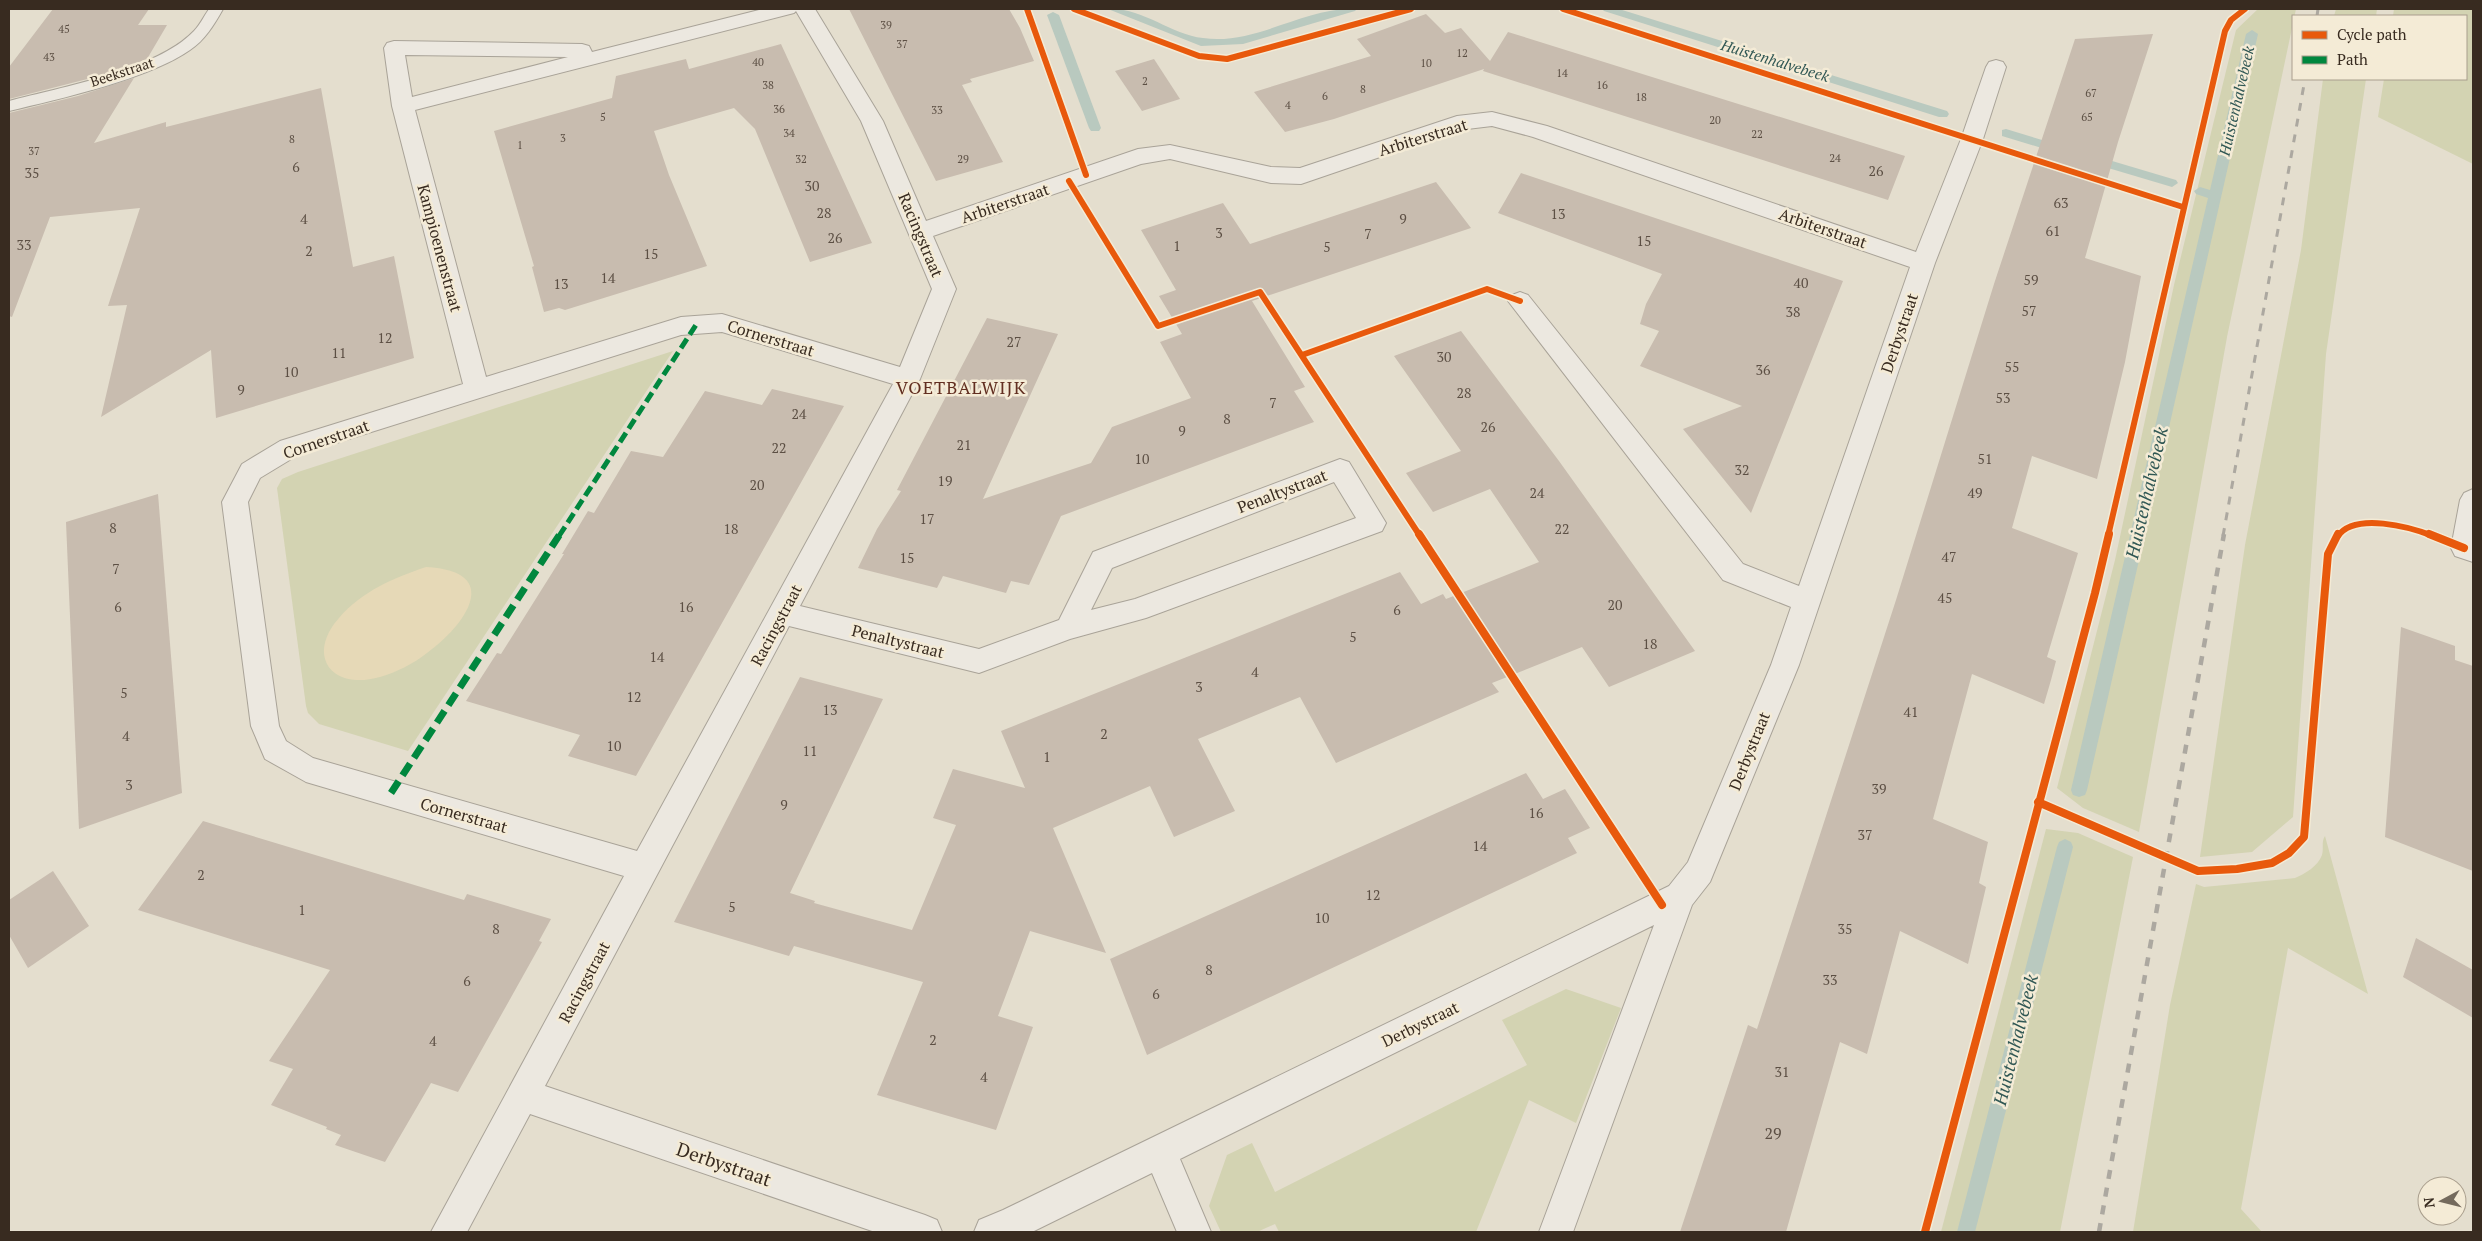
<svg xmlns="http://www.w3.org/2000/svg" width="2482" height="1241" viewBox="0 0 2482 1241" font-family="'PT Serif',serif">
<style>
.green{fill:#d3d3b2}
.sand{fill:#e6d9b7}
.lines{fill:none;stroke-linecap:round;stroke-linejoin:round}
.stream{fill:#b9c9bf;fill-rule:evenodd}
.building{fill:#c8bcaf}
.service-casing{stroke:#a9a398;stroke-width:2}
.minor-casing{stroke:#a9a398;stroke-width:2}
.service{fill:#ece8e0;fill-rule:evenodd}
.minor{fill:#ece8e0;fill-rule:evenodd}
.rail-far1{stroke:#aca8a0;stroke-width:3;stroke-dasharray:8 8;stroke-linecap:butt}
.rail{stroke:#aca8a0;stroke-width:4.5;stroke-dasharray:9 9;stroke-linecap:butt}
.quiet-far1{stroke:#00873e;stroke-width:5;stroke-dasharray:11 5;stroke-linecap:butt}
.quiet{stroke:#00873e;stroke-width:7;stroke-dasharray:14 7;stroke-linecap:butt}
.cycleway-far1-casing{stroke:#f4ebd6;stroke-width:9}
.cycleway-casing{stroke:#f4ebd6;stroke-width:11}
.cycleway-far1{stroke:#e8590c;stroke-width:6}
.cycleway{stroke:#e8590c;stroke-width:8}
.labels{text-anchor:middle;stroke-width:5;stroke-linejoin:round;paint-order:stroke}
.far-number-label{font-size:11px;fill:#5c4f44}
.far-street-label{font-size:14px;fill:#382b20;stroke:#f4ebd6}
.number-label{font-size:14px;fill:#5c4f44}
.far-water-label{font-size:15px;font-style:italic;fill:#305754;stroke:#f4ebd6}
.street-label{font-size:16px;fill:#382b20;stroke:#f4ebd6}
.near-number-label{font-size:16px;fill:#5c4f44}
.neighbourhood-label{font-size:18px;letter-spacing:1px;fill:#622f21;stroke:#f4ebd6}
.water-label{font-size:18px;font-style:italic;fill:#305754;stroke:#f4ebd6}
.near-street-label{font-size:19px;fill:#382b20;stroke:#f4ebd6}
</style>
<rect width="100%" height="100%" fill="#e4dece"/>
<!-- green -->
<g class="green">
<path d="M2258 9H2296L2227 337 2139 832 2083 808 2057 788 2115 560 2174 285 2236 30Z"/>
<path d="M2336 9H2377L2376 16H2334Z"/>
<path d="M2394 9H2473V164L2378 117 2384 79H2466V16H2393Z"/>
<path d="M2323 79H2366L2326 354 2293 817 2252 852 2200 857 2245 545 2301 250Z"/>
<path d="M673 351 408 751 319 724 308 713 306 706 277 488 282 479 298 472Z"/>
<path d="M2046 829 2078 833 2133 857 2060 1232H1941Z"/>
<path d="M2325 836 2368 994 2288 948 2241 1209 2262 1232H2133L2170 1005 2196 884 2204 887 2295 878C2305 874 2318 866 2322 855 2324 848 2321 842 2325 836Z"/>
<path d="M1566 989 1621 1008 1576 1123 1529 1100 1476 1232H1279L1275 1224 1257 1232H1221L1209 1206 1227 1155 1252 1143 1275 1192 1527 1065 1502 1020Z"/>
</g>
<!-- sand -->
<path class="sand" d="M426 567C504 571 466 625 427 653 413 664 397 672 380 677 331 691 306 655 339 618 362 591 394 578 426 567Z"/>
<g class="lines">
<!-- stream -->
<g class="stream">
<path d="M1108 9C1142 7 1170 34 1203 38 1255 46 1306 6 1357 9L1355 11 1243 44 1201 46Z"/>
<path d="M1602 9H1619L1947 111 1949 114 1947 117H1939L1604 11Z"/>
<path d="M1053 12 1059 15 1101 128 1099 131H1091L1089 128 1047 15Z"/>
<path d="M2252 30 2258 34 2087 790 2085 795 2079 797 2073 795 2071 790 2208 198 2196 194 2194 191 2200 187 2210 190 2246 34Z"/>
<path d="M2006 129 2062 146 2064 149 2058 153 2002 136V130Z"/>
<path d="M2092 155 2176 180 2178 183 2172 187 2088 162 2086 159 2088 156Z"/>
<path d="M2065 839 2071 842 2073 847 1975 1232H1957L2057 847 2059 842Z"/>
</g>
</g>
<!-- building -->
<g class="building">
<path d="M53 9H149L138 25H167L147 59 107 74 9 99V67Z"/>
<path d="M849 9H1009L1020 28 1034 61 970 79 972 82 962 85 1003 162 936 181Z"/>
<path d="M1426 14 1445 33 1461 28 1490 61 1508 32 1905 156 1888 200 1483 71 1484 69 1334 119 1285 132 1254 92 1371 56 1357 39Z"/>
<path d="M2153 34 2118 142 2085 258 2141 276 2125 362 2097 479 2032 456 2012 528 2078 553 2047 657 2056 661 2051 680 2044 704 1972 674 1933 819 1988 842 1979 883 1986 887 1968 964 1900 931 1867 1054 1840 1042 1786 1232H1680L1748 1025 1757 1029 1896 600 1994 284 2075 39Z"/>
<path d="M781 44 872 243 810 262 755 129 734 108 654 131 669 175 707 266 565 310 559 308 544 312 532 267 534 266 494 131 612 98 616 76 686 59 689 69Z"/>
<path d="M1154 59 1180 99 1142 111 1115 71Z"/>
<path d="M134 78 94 143 166 122V127L321 88 353 267 394 256 414 358 216 418 211 350 101 417 127 305 108 306 140 208 50 217 12 317 9 316V113L78 96Z"/>
<path d="M1521 173 1843 281 1751 513 1683 429 1742 406 1640 366 1659 331 1640 324 1646 304 1662 274 1498 213Z"/>
<path d="M1436 182 1471 228 1252 301 1305 387 1294 391 1314 422 1061 516 1029 585 1011 581 1006 593 943 576 937 588 858 568 877 529 901 491 897 490 987 318 1058 334 983 499 1091 463 1112 427 1191 398 1160 342 1182 334 1159 296 1176 290 1141 230 1223 203 1250 244Z"/>
<path d="M1461 331 1559 461 1695 651 1609 687 1582 647 1492 683 1499 692 1336 763 1300 697 1198 739 1235 811 1174 837 1150 786 1053 828 1106 953 1030 931 998 1016 1033 1027 996 1130 877 1095 923 982 794 946 789 956 674 922 800 677 883 699 790 893 815 901 814 903 912 930 956 825 933 818 953 769 1025 788 1001 731 1400 572 1421 604 1443 594 1446 599 1539 562 1490 489 1433 512 1406 473 1461 451 1394 356Z"/>
<path d="M772 389 844 406 636 776 568 756 580 735 466 701 497 653 501 654 564 554H562L588 511 594 513 631 451 663 457 705 391 762 405Z"/>
<path d="M158 494 182 793 79 829 66 522Z"/>
<path d="M2401 627 2455 646V660L2473 666V871L2385 837Z"/>
<path d="M1526 773 1543 799 1565 789 1590 828 1568 838 1577 853 1147 1055 1110 959Z"/>
<path d="M203 821 464 900 467 894 551 919 539 941 542 942 458 1092 431 1083 385 1162 335 1145 341 1135 326 1129 327 1127 271 1105 293 1069 269 1061 330 970 138 910Z"/>
<path d="M53 871 89 926 28 968 9 935V900Z"/>
<path d="M2416 938 2473 970V1018L2403 977Z"/>
</g>
<g class="lines">
<defs>
<path id="service" d="M209 9H223C214 25 205 40 190 50 149 79 59 99 9 111V101C61 87 157 70 194 31 200 25 204 16 209 9Z"/>
<g id="minor">
<path d="M763 9H815L883 121 926 221 1138 149 1170 145 1271 167 1300 168 1457 116 1492 112 1547 126 1916 252 1961 139 1986 67 1989 62 1996 60 2003 62 2006 67 1983 139 1935 263 1799 665 1710 882 1692 905 1573 1232H1539L1654 925 1180 1159 1211 1232H1177L1152 1173 1032 1232H974L979 1220 1003 1210 1669 886 1688 862 1771 665 1791 607 1723 580 1508 301 1512 295 1520 292 1528 295 1743 564 1799 586 1910 267 1533 137 1492 126 1459 130 1301 184 1271 183 1170 159 1141 164 933 236 956 289 920 379 800 606 979 649 1059 620 1093 552 1340 459 1349 462 1386 523 1382 531 1146 618 1070 639 979 673 789 626 545 1086 925 1215 937 1220 942 1232H875L530 1114 467 1232H431L624 876 306 782 265 759 251 726 222 502 242 464 280 441 463 384 392 106 384 48 387 43 394 41 582 44 589 46 592 52ZM796 11 861 121 932 289 900 367 722 314 681 317 486 377 415 110 794 13ZM405 55 568 57 412 97ZM722 332 893 384 637 851 313 758 286 741 279 726 248 502 260 478 298 455 681 335ZM1334 482 1356 518 1135 599 1091 610 1112 568Z"/>
<path d="M2473 489V562L2455 556 2451 548 2460 500 2464 493Z"/>
</g>
</defs>
<!-- service casing -->
<use href="#service" class="service-casing"/>
<!-- minor casing -->
<use href="#minor" class="minor-casing"/>
<!-- service -->
<use href="#service" class="service"/>
<!-- minor -->
<use href="#minor" class="minor"/>
<!-- rail-far1 -->
<g class="rail-far1">
<path d="M2317 16 2318 9"/>
<path d="M2223 536 2305 79"/>
</g>
<!-- rail -->
<path class="rail" d="M2099 1232 2224 534"/>
<!-- quiet-far1 -->
<path class="quiet-far1" d="M559 536 696 325"/>
<!-- quiet -->
<path class="quiet" d="M391 793 560 534"/>
<defs>
<g id="cycleway-far1">
<path d="M1027 9 1086 175"/>
<path d="M1074 9 1199 56 1227 59 1411 9"/>
<path d="M1563 9 2183 207"/>
<path d="M1069 181 1158 326 1260 292 1420 536"/>
<path d="M1302 355 1487 289 1520 301"/>
<path d="M2108 536 2225 31 2231 20 2245 9"/>
<path d="M2338 536C2355 512 2410 527 2433 536"/>
</g>
<g id="cycleway">
<path d="M1419 534 1662 905"/>
<path d="M2429 534 2464 548"/>
<path d="M2038 802 2198 871 2237 869 2272 863 2289 853 2304 837 2328 554 2338 534"/>
<path d="M1925 1232 2095 593 2109 534"/>
</g>
</defs>
<!-- cycleway-far1 casing -->
<use href="#cycleway-far1" class="cycleway-far1-casing"/>
<!-- cycleway casing -->
<use href="#cycleway" class="cycleway-casing"/>
<!-- cycleway-far1 -->
<use href="#cycleway-far1" class="cycleway-far1"/>
<!-- cycleway -->
<use href="#cycleway" class="cycleway"/>
</g>
<g class="labels">
<!-- far-number labels -->
<g class="far-number-label">
<text x="886" y="29">39</text>
<text x="64" y="33">45</text>
<text x="902" y="48">37</text>
<text x="1462" y="57">12</text>
<text x="49" y="61">43</text>
<text x="758" y="66">40</text>
<text x="1426" y="67">10</text>
<text x="1562" y="77">14</text>
<text x="1145" y="85">2</text>
<text x="768" y="89">38</text>
<text x="1602" y="89">16</text>
<text x="1363" y="93">8</text>
<text x="2091" y="97">67</text>
<text x="1325" y="100">6</text>
<text x="1641" y="101">18</text>
<text x="1288" y="109">4</text>
<text x="779" y="113">36</text>
<text x="937" y="114">33</text>
<text x="603" y="121">5</text>
<text x="2087" y="121">65</text>
<text x="1715" y="124">20</text>
<text x="789" y="137">34</text>
<text x="1757" y="138">22</text>
<text x="563" y="142">3</text>
<text x="292" y="143">8</text>
<text x="520" y="149">1</text>
<text x="34" y="155">37</text>
<text x="1835" y="162">24</text>
<text x="801" y="163">32</text>
<text x="963" y="163">29</text>
</g>
<!-- far-street labels -->
<g class="far-street-label">
<text transform="translate(122 72) rotate(-18)" y="5">Beekstraat</text>
</g>
<!-- number labels -->
<g class="number-label">
<text x="296" y="172">6</text>
<text x="1876" y="176">26</text>
<text x="32" y="178">35</text>
<text x="812" y="191">30</text>
<text x="2061" y="208">63</text>
<text x="824" y="218">28</text>
<text x="1558" y="219">13</text>
<text x="304" y="224">4</text>
<text x="1403" y="224">9</text>
<text x="2053" y="236">61</text>
<text x="1219" y="238">3</text>
<text x="1368" y="239">7</text>
<text x="835" y="243">26</text>
<text x="1644" y="246">15</text>
<text x="24" y="250">33</text>
<text x="1177" y="251">1</text>
<text x="1327" y="252">5</text>
<text x="309" y="256">2</text>
<text x="651" y="259">15</text>
<text x="608" y="283">14</text>
<text x="2031" y="285">59</text>
<text x="1801" y="288">40</text>
<text x="561" y="289">13</text>
<text x="2029" y="316">57</text>
<text x="1793" y="317">38</text>
<text x="385" y="343">12</text>
<text x="1014" y="347">27</text>
<text x="339" y="358">11</text>
<text x="1444" y="362">30</text>
<text x="2012" y="372">55</text>
<text x="1763" y="375">36</text>
<text x="291" y="377">10</text>
<text x="241" y="395">9</text>
<text x="1464" y="398">28</text>
<text x="2003" y="403">53</text>
<text x="1273" y="408">7</text>
<text x="799" y="419">24</text>
<text x="1227" y="424">8</text>
<text x="1488" y="432">26</text>
<text x="1182" y="436">9</text>
<text x="964" y="450">21</text>
<text x="779" y="453">22</text>
<text x="1142" y="464">10</text>
<text x="1985" y="464">51</text>
<text x="1742" y="475">32</text>
<text x="945" y="486">19</text>
<text x="757" y="490">20</text>
<text x="1537" y="498">24</text>
<text x="1975" y="498">49</text>
<text x="927" y="524">17</text>
<text x="113" y="533">8</text>
<text x="731" y="534">18</text>
<text x="1562" y="534">22</text>
<text x="1949" y="562">47</text>
<text x="907" y="563">15</text>
<text x="116" y="574">7</text>
<text x="1945" y="603">45</text>
<text x="1615" y="610">20</text>
<text x="118" y="612">6</text>
<text x="686" y="612">16</text>
<text x="1397" y="615">6</text>
<text x="1353" y="642">5</text>
<text x="1650" y="649">18</text>
<text x="657" y="662">14</text>
<text x="1255" y="677">4</text>
<text x="1199" y="692">3</text>
<text x="124" y="698">5</text>
<text x="634" y="702">12</text>
<text x="830" y="715">13</text>
<text x="1911" y="717">41</text>
<text x="1104" y="739">2</text>
<text x="126" y="741">4</text>
<text x="614" y="751">10</text>
<text x="810" y="756">11</text>
<text x="1047" y="762">1</text>
<text x="129" y="790">3</text>
<text x="1879" y="794">39</text>
<text x="784" y="810">9</text>
<text x="1536" y="818">16</text>
<text x="1865" y="840">37</text>
<text x="1480" y="851">14</text>
<text x="201" y="880">2</text>
<text x="1373" y="900">12</text>
<text x="732" y="912">5</text>
<text x="302" y="915">1</text>
<text x="1322" y="923">10</text>
<text x="496" y="934">8</text>
<text x="1845" y="934">35</text>
<text x="1209" y="975">8</text>
<text x="1830" y="985">33</text>
<text x="467" y="986">6</text>
<text x="1156" y="999">6</text>
<text x="933" y="1045">2</text>
<text x="433" y="1046">4</text>
<text x="1782" y="1077">31</text>
<text x="984" y="1082">4</text>
</g>
<!-- far-water labels -->
<g class="far-water-label">
<text transform="translate(1775 61) rotate(17)" y="5">Huistenhalvebeek</text>
<text transform="translate(2237 101) rotate(-77)" y="5">Huistenhalvebeek</text>
</g>
<!-- street labels -->
<g class="street-label">
<text transform="translate(1423 137) rotate(-17)" y="6">Arbiterstraat</text>
<text transform="translate(1005 203) rotate(-19)" y="6">Arbiterstraat</text>
<text transform="translate(1823 228) rotate(19)" y="6">Arbiterstraat</text>
<text transform="translate(921 235) rotate(67)" y="6">Racingstraat</text>
<text transform="translate(440 248) rotate(75)" y="6">Kampioenenstraat</text>
<text transform="translate(1899 333) rotate(-71)" y="6">Derbystraat</text>
<text transform="translate(771 338) rotate(17)" y="6">Cornerstraat</text>
<text transform="translate(326 439) rotate(-19)" y="6">Cornerstraat</text>
<text transform="translate(1282 491) rotate(-21)" y="6">Penaltystraat</text>
<text transform="translate(776 625) rotate(-62)" y="6">Racingstraat</text>
<text transform="translate(898 641) rotate(14)" y="6">Penaltystraat</text>
<text transform="translate(1749 751) rotate(-68)" y="6">Derbystraat</text>
<text transform="translate(464 815) rotate(16)" y="6">Cornerstraat</text>
<text transform="translate(584 982) rotate(-62)" y="6">Racingstraat</text>
<text transform="translate(1420 1024) rotate(-26)" y="6">Derbystraat</text>
</g>
<!-- near-number labels -->
<g class="near-number-label">
<text x="1773" y="1139">29</text>
</g>
<!-- neighbourhood labels -->
<g class="neighbourhood-label">
<text x="961" y="394">VOETBALWIJK</text>
</g>
<!-- water labels -->
<g class="water-label">
<text transform="translate(2147 493) rotate(-77)" y="6">Huistenhalvebeek</text>
<text transform="translate(2016 1040) rotate(-76)" y="6">Huistenhalvebeek</text>
</g>
<!-- near-street labels -->
<g class="near-street-label">
<text transform="translate(724 1164) rotate(19)" y="7">Derbystraat</text>
</g>
</g>
<!-- border -->
<rect width="2482" height="1241" fill="none" stroke="#382b20" stroke-width="20"/>
<!-- legend -->
<rect x="2292" y="15" width="175" height="65" fill="#f4ebd6" stroke="#a99e8d"/>
<rect x="2302" y="31" width="25" height="8" fill="#e8590c" stroke="#a99e8d"/>
<text x="2337" y="40" font-size="15" fill="#382b20">Cycle path</text>
<rect x="2302" y="56" width="25" height="8" fill="#00873e" stroke="#a99e8d"/>
<text x="2337" y="65" font-size="15" fill="#382b20">Path</text>
<!-- north arrow -->
<g transform="translate(2442 1201) rotate(263)"><circle r="24" fill="#f4ebd6" stroke="#a99e8d"/>
<path d="M0-4L9 19L0 12L-9 19Z" fill="#746a5d"/>
<text y="-8" font-size="14" font-weight="bold" text-anchor="middle" fill="#382b20">N</text>
</g>
</svg>
